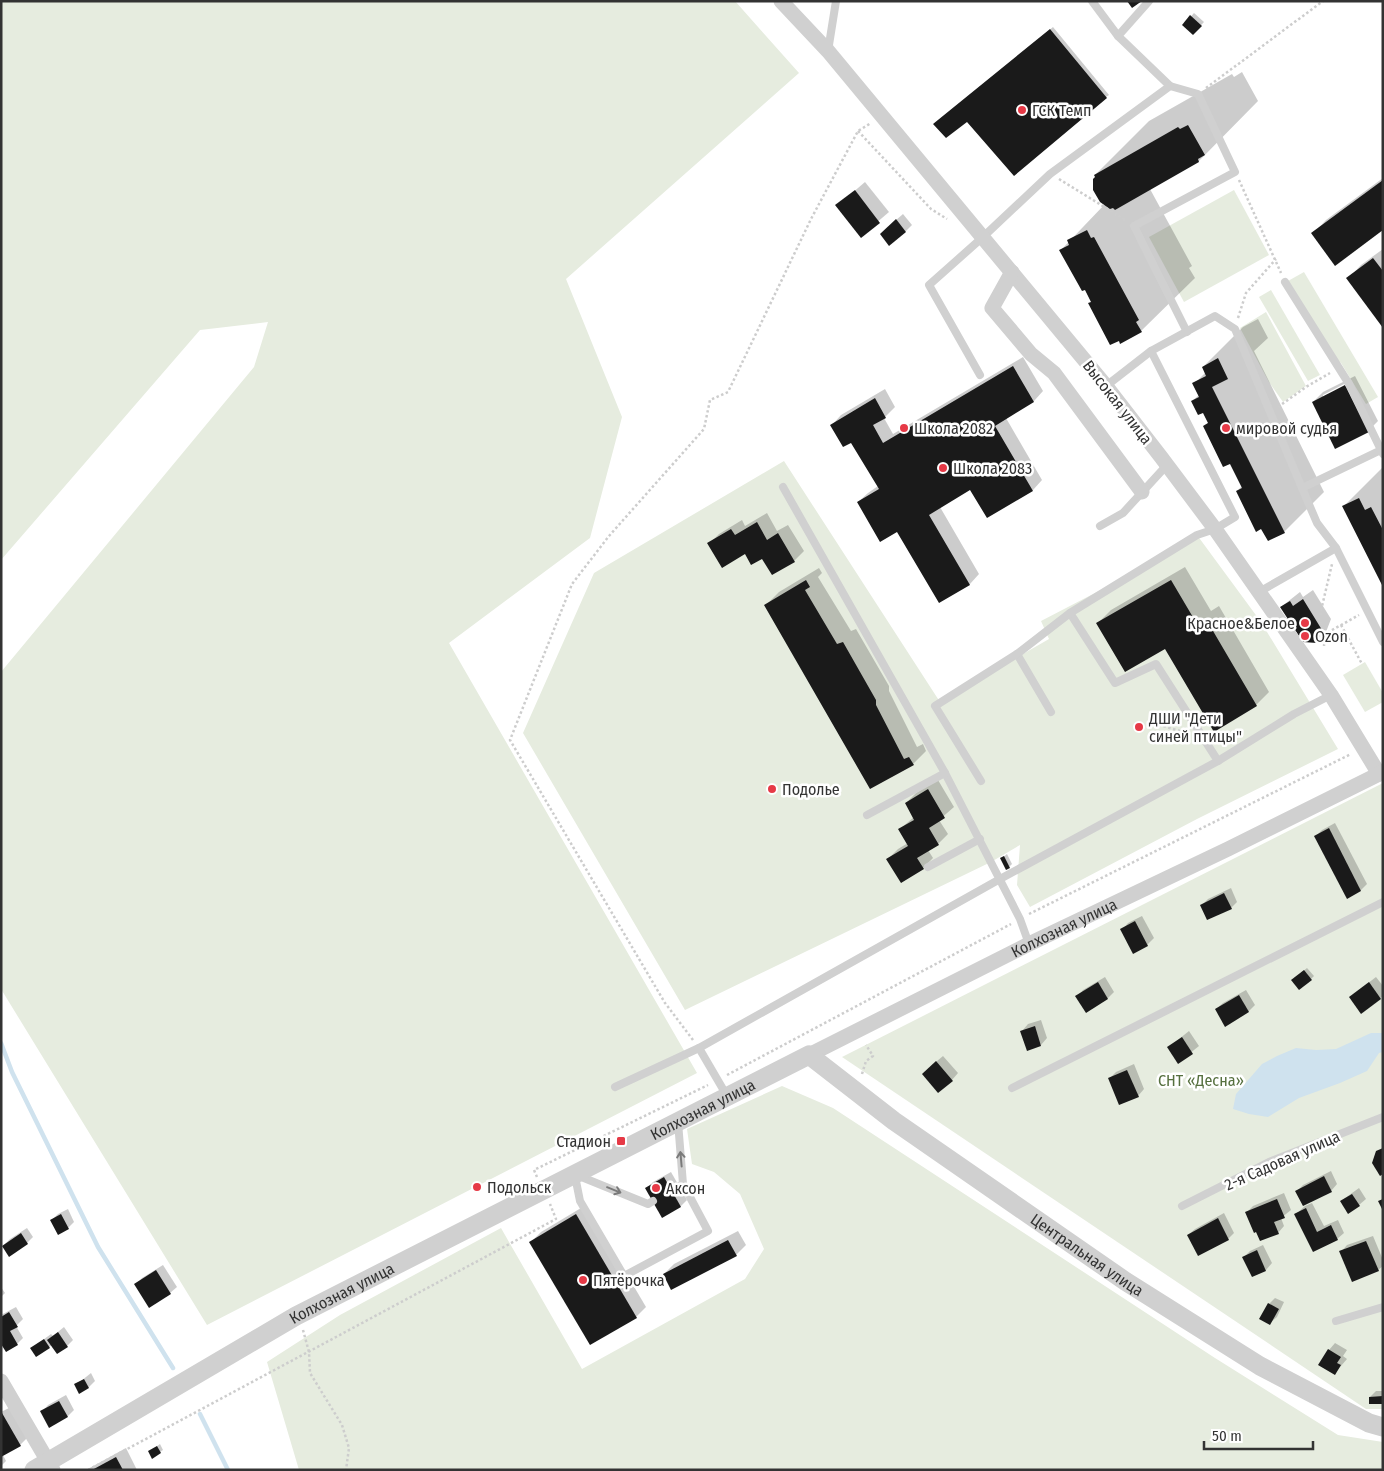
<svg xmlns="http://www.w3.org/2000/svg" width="1384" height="1471" viewBox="0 0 1384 1471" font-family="'Fira Sans Condensed',sans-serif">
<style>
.green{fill:#e6ecdf}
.water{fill:#cfe2ee}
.shadow{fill:#0003;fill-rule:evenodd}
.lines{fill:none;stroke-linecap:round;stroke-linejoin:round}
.stream{stroke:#cfe2ee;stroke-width:4.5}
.building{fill:#1a1a1a}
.path{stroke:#cdcdcd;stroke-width:2.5;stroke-dasharray:2.5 2.5;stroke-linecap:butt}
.service{stroke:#d0d0d0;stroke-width:8}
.minor{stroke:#d0d0d0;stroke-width:15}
.tertiary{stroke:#d0d0d0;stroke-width:19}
.oneway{stroke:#7a7a7a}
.poi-dot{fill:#e63946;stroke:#fff;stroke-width:2}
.labels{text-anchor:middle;stroke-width:5;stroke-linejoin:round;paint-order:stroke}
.poi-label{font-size:16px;fill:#333;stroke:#fff;text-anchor:start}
.street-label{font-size:16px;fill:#333;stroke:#fff}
.park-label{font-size:16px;fill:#56703f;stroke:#fff}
</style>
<rect width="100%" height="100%" fill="#fff"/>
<!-- green -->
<g class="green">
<path d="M1 1H735L799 73 566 279 622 417 590 538 449 643 697 1073 207 1325 1 989V672L254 367 268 322 200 330 1 560Z"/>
<path d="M1234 190 1269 255 1184 302 1149 237Z"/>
<path d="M1304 272 1378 397 1366 404 1341 363 1335 358 1288 281Z"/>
<path d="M1271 290 1320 375 1308 381 1259 297Z"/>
<path d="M1266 312 1306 386 1283 402 1269 382 1240 328Z"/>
<path d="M784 461 940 702 1049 639 1041 621 1145 567 1197 535 1261 622 1338 749 1197 819 1030 907 1017 885 1020 845 991 862 685 1010 523 733 594 573Z"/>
<path d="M1365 662 1383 693V702L1365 712 1343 675Z"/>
<path d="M1383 783V1409H1366L842 1057Z"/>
<path d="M782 1086 833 1108 1215 1358 1338 1435 1383 1442V1470H299L267 1362 340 1315 501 1228 582 1369 745 1279 764 1249 740 1194 714 1172 692 1164 687 1129Z"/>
</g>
<!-- water -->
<path class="water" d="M1371 1033H1383V1052L1379 1053 1367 1071 1340 1083 1299 1098 1268 1117 1249 1114 1233 1109 1236 1094 1262 1064 1277 1056 1296 1048 1316 1050 1336 1049Z"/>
<!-- shadow -->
<g class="shadow">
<path d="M1194 13 1204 22 1193 34 1183 25Z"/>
<path d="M1053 27 1109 95 1106 97 968 120 938 122Z"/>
<path d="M1242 72 1258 101 1199 161 1150 189 1192 266 1189 268 1195 278 1141 331 1092 301 1061 250 1105 204 1095 175 1149 121 1232 74 1234 77Z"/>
<path d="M1383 178V228L1313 234 1326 220Z"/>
<path d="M865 182 889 212 861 236 837 206Z"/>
<path d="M903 214 912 225 906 231 888 227Z"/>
<path d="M1383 249V326L1348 279 1361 265Z"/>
<path d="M1258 319 1268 338 1254 351 1324 492 1284 532 1237 491 1242 486 1230 462 1205 426 1209 422 1204 411 1192 401 1199 395 1194 384 1206 372 1203 367 1243 327Z"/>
<path d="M1023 357 1043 391 1034 401 1006 418 1042 480 1033 490 987 516 971 489 940 507 979 574 970 584 939 602 897 531 858 502 868 493 878 486 851 441 832 425 841 415 885 389 895 407 884 418 893 434Z"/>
<path d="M1355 376 1378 421 1368 431 1313 402 1323 392ZM1350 381 1351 383 1323 398V395Z"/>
<path d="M1383 467V584L1344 506Z"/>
<path d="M767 513 777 531 788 525 804 551 794 561 772 574 762 557 709 544 719 534 742 520 745 526Z"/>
<path d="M1185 567 1211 611 1219 606 1269 692 1256 705 1166 647 1098 623 1111 610Z"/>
<path d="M819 568 822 573 818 577 851 631 856 629 889 686V691L917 747 923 744 926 751 913 764 871 787 766 605 779 592Z"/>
<path d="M1313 590 1331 619 1326 632 1316 642 1281 607 1300 592 1303 597Z"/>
<path d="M938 780 954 807 939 820 948 834 938 844 928 850 933 858 923 868 888 859 898 849 908 843 900 829 914 817 906 803 916 793Z"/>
<path d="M1335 823 1367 884 1361 890 1347 897 1316 836 1322 830Z"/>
<path d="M1007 854 1012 864 1009 867 1002 858Z"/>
<path d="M1231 888 1237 902 1231 908 1202 905 1208 899Z"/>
<path d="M1142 916 1154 938 1147 945 1134 952 1122 930 1128 923Z"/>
<path d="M1307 968 1314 976 1311 979 1296 977Z"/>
<path d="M1105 977 1114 992 1108 998 1086 1012 1077 997 1083 990Z"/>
<path d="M1376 977 1383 986V996L1362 1012 1350 997Z"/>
<path d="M1246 990 1255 1005 1249 1011 1226 1025 1216 1009 1223 1003Z"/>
<path d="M1041 1020 1047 1038 1041 1045 1022 1031 1028 1024Z"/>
<path d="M1189 1031 1199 1046 1179 1062 1169 1047Z"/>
<path d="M943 1056 958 1073 952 1080 930 1067Z"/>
<path d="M1134 1064 1144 1089 1138 1096 1109 1079 1116 1072Z"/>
<path d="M1331 1171 1337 1184 1331 1191 1304 1204 1305 1206 1312 1203 1324 1226 1338 1220 1344 1233 1337 1239 1313 1251 1296 1214 1305 1206 1297 1191 1303 1185Z"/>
<path d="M671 1172 687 1200 681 1206 663 1216 647 1188 653 1182Z"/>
<path d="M1359 1188 1366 1199 1359 1205 1341 1201Z"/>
<path d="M1284 1193 1291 1210 1281 1218 1284 1226 1278 1233 1246 1213 1253 1206Z"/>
<path d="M586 1205 646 1307 636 1317 531 1242 541 1232Z"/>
<path d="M68 1209 74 1222 68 1228 52 1220 58 1214Z"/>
<path d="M1224 1213 1234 1233 1228 1239 1188 1235 1195 1229Z"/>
<path d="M27 1228 33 1237 27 1243 3 1246 10 1239Z"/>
<path d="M738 1231 746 1245 736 1255 664 1274 674 1264Z"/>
<path d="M1373 1236 1383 1260V1266L1378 1270 1341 1252 1347 1245Z"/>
<path d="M1263 1245 1272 1263 1266 1270 1252 1276 1244 1257 1250 1251Z"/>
<path d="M163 1265 177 1287 170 1293 136 1284 142 1278Z"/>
<path d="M1 1287 5 1293 1 1297Z"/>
<path d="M1275 1298 1284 1302 1277 1317 1270 1323 1269 1304Z"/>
<path d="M16 1307 23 1319 16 1326 23 1338 17 1344 1 1342V1315Z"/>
<path d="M64 1327 73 1340 67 1346 52 1345 37 1356 32 1348 51 1334 53 1336Z"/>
<path d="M1335 1343 1347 1350 1343 1356 1347 1359 1335 1373 1329 1350Z"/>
<path d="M91 1373 95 1381 89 1387 76 1385Z"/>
<path d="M1376 1391H1383V1403L1370 1397Z"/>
<path d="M66 1395 74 1410 68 1416 50 1426 42 1412 48 1405Z"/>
<path d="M9 1408 27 1438 20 1445 3 1455 6 1461 1 1466V1412Z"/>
<path d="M160 1444 163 1450 160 1452 153 1449Z"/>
<path d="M126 1448 137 1470H86Z"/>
</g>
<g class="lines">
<!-- stream -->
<g class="stream">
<path d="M1 1043 12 1072 98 1247 173 1368"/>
<path d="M200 1414 228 1470"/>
</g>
</g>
<!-- building -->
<g class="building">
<path d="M1127 1H1142L1132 8Z"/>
<path d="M1190 15 1202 26 1193 35 1182 25Z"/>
<path d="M1050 29 1107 98 1014 176 967 122 946 138 933 124Z"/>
<path d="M1188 125 1205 155 1198 159 1199 162 1115 210 1113 208 1110 209 1100 202 1093 190V179L1095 177 1094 175 1178 127 1180 129Z"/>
<path d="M1383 180V230L1335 266 1311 233Z"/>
<path d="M855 190 880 223 861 238 835 205Z"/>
<path d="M896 219 906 232 889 246 880 234Z"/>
<path d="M1087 230 1091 238 1094 237 1139 320 1136 322 1142 332 1120 344 1119 341 1110 345 1088 303 1091 302 1085 290 1082 291 1059 250 1069 245 1067 240Z"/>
<path d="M1373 258 1383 271V328L1346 278Z"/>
<path d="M1218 358 1228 379 1212 387 1285 533 1268 541 1261 529 1256 532 1236 491 1242 488 1230 464 1223 467 1203 426 1208 423 1203 413 1198 415 1191 401 1199 397 1192 383 1206 376 1202 367Z"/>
<path d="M1013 366 1034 402 995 426 1033 491 987 518 970 490 929 515 970 585 939 603 897 532 880 542 857 502 879 489 851 443 843 447 830 425 875 398 886 418 873 425 883 443Z"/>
<path d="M1345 385 1369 432 1335 449 1312 402Z"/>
<path d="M1359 498 1365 510 1371 507 1383 530V587L1342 506Z"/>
<path d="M757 522 767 540 778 533 795 562 772 575 762 559 751 565 745 554 722 568 707 543 731 529 735 535Z"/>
<path d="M806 580 810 587 805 590 837 644 843 642 876 700V705L904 759 909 757 914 765 870 789 764 605Z"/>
<path d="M1171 580 1197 624 1206 619 1257 706 1214 732 1165 649 1125 672 1096 623Z"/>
<path d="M1303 599 1322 630 1317 643 1303 642 1280 607 1290 601 1293 606Z"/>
<path d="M928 789 945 818 929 828 939 845 917 858 924 869 901 883 886 859 908 846 898 829 914 820 905 803Z"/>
<path d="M1329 828 1361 891 1347 899 1314 836Z"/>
<path d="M1004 856 1010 868 1006 870 1000 858Z"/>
<path d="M1224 893 1232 909 1207 920 1200 905Z"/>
<path d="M1135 921 1148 946 1133 954 1120 929Z"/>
<path d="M1304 970 1312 980 1299 990 1291 980Z"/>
<path d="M1098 982 1108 999 1086 1013 1075 996Z"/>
<path d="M1369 982 1381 999 1361 1014 1349 997Z"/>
<path d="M1239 995 1249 1012 1225 1027 1215 1009Z"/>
<path d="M1035 1026 1041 1046 1027 1051 1020 1031Z"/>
<path d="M1182 1037 1193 1054 1178 1064 1167 1047Z"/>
<path d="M936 1061 953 1081 938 1093 922 1074Z"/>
<path d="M1127 1070 1139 1097 1119 1105 1108 1078Z"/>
<path d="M1383 1148V1174L1380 1176 1372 1163 1376 1151Z"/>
<path d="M1324 1176 1332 1192 1303 1206 1295 1191Z"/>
<path d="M664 1177 681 1207 662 1218 645 1188Z"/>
<path d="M1352 1194 1360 1206 1348 1214 1340 1201Z"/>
<path d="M1277 1199 1285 1218 1274 1222 1279 1234 1260 1241 1256 1232 1254 1233 1245 1212Z"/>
<path d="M1383 1199V1211L1378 1201Z"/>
<path d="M1306 1208 1317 1232 1331 1225 1338 1240 1313 1252 1294 1214Z"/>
<path d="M61 1214 69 1229 58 1235 50 1220Z"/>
<path d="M576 1214 637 1318 590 1345 529 1242Z"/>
<path d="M1218 1218 1229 1240 1198 1256 1187 1235Z"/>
<path d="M21 1233 28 1244 9 1257 2 1246Z"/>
<path d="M728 1240 737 1256 671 1290 663 1274Z"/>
<path d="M1366 1241 1379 1271 1352 1282 1339 1251Z"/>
<path d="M1257 1250 1266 1271 1252 1277 1242 1257Z"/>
<path d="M156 1270 171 1294 149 1308 134 1284Z"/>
<path d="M1268 1303 1279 1309 1270 1325 1259 1319Z"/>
<path d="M9 1312 18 1327 10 1331 18 1345 6 1352 1 1344V1317Z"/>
<path d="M58 1332 68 1347 57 1354 47 1340Z"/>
<path d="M44 1339 50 1348 36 1357 30 1348Z"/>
<path d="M1328 1349 1341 1357 1337 1363 1341 1365 1335 1375 1318 1365Z"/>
<path d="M84 1379 89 1388 79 1394 74 1384Z"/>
<path d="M1383 1396V1404H1369V1397Z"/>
<path d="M59 1401 68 1417 49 1428 40 1411Z"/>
<path d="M2 1413 21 1446 1 1457V1414Z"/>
<path d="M157 1446 161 1453 152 1459 148 1451Z"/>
<path d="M116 1457 123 1470H92Z"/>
</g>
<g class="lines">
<!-- path -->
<g class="path">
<path d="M1206 88 1323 1"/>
<path d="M858 131 931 209 947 219"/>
<path d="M1059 179 1127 221"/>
<path d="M1239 180 1281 273"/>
<path d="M1238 318 1246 293 1276 259"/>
<path d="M1278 407 1306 387 1330 373"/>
<path d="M1341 625 1362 664"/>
<path d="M1325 634 1319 619 1332 564"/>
<path d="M1324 646 1325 634 1359 615"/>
<path d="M1149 722 1187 733"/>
<path d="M1029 914 1351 754"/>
<path d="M693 1040 665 1003 510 740 572 584 609 536 704 429 710 400 728 392 811 219 858 131 871 123"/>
<path d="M862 1074 866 1061 873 1056 866 1045"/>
<path d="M727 1075 1011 924"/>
<path d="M537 1177 534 1170 708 1085"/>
<path d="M303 1330 309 1352 310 1373 342 1425 349 1448 346 1470"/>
<path d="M88 1470 556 1219 550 1204"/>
</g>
<!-- service -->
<g class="service">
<path d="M1092 1 1118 36"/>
<path d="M1149 1 1118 36 1170 86"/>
<path d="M828 51 836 1"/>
<path d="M1285 282 1349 384 1381 450"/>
<path d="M980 375 929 285 983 237 1050 174 1170 86 1198 94 1235 172 1134 226 1187 332"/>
<path d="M1106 386 1151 351"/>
<path d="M783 487 945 773 1020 919 1029 944"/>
<path d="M1302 488 1317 523 1336 548 1383 642"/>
<path d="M1100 526 1123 513 1167 465"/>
<path d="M1259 592 1336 548"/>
<path d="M1070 613 1115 683 1156 664 1218 761 1294 714 1331 695"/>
<path d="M1017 654 1051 712"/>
<path d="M981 781 935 706 1017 654 1070 613 1197 535 1215 529 1235 517 1151 351 1215 316 1235 329 1302 488 1381 450 1383 454"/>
<path d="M867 815 945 773"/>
<path d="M928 867 980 839"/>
<path d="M699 1048 727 1096"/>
<path d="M615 1087 699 1048 1000 879 1218 761"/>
<path d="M1012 1088 1383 902"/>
<path d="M575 1176 580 1201 624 1276 708 1231 683 1184"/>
<path d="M579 1176 648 1204 653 1201"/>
<path d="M672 1190 683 1184 678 1122"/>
<path d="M1182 1206 1269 1162 1383 1117"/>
<path d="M1336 1321 1383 1307"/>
</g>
<!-- minor -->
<g class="minor">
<path d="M781 1 828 51 1106 386 1161 457 1215 529 1331 695 1379 774"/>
<path d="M1012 272 992 308 1031 354 1054 373 1142 492"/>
<path id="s1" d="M809 1055 1029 944 1228 849 1383 772"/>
<path d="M1 1381 53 1470"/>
</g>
<!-- tertiary -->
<path class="tertiary" id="s2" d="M34 1470 296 1316 809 1055 894 1121 1125 1281 1260 1366 1369 1423 1383 1427"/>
</g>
<!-- one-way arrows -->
<defs><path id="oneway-shaft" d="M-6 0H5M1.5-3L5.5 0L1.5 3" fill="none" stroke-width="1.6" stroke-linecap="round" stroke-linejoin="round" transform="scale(1.25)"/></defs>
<g class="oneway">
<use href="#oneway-shaft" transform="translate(681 1159) rotate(-95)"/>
<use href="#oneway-shaft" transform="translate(614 1190) rotate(22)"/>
</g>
<!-- markers -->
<g class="poi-dot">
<circle cx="1022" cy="110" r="5"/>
<circle cx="904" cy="428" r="5"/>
<circle cx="1226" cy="428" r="5"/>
<circle cx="943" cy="468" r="5"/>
<circle cx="1305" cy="623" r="5"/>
<circle cx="1305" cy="636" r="5"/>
<circle cx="1139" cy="727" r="5"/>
<circle cx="772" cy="789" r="5"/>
<rect x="616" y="1136" width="10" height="10" rx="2.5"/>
<circle cx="477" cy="1187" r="5"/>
<circle cx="656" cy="1188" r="5"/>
<circle cx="583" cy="1280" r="5"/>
</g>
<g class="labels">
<!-- poi labels -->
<g class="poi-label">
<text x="1032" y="116">ГСК Темп</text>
<text x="914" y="434">Школа 2082</text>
<text x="1236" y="434">мировой судья</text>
<text x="953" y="474">Школа 2083</text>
<text x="1295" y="629" text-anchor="end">Красное&amp;Белое</text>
<text x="1315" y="642">Ozon</text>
<text x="1149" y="724">ДШИ "Дети<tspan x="1149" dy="18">синей птицы"</tspan></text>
<text x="782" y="795">Подолье</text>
<text x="611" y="1147" text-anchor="end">Стадион</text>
<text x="487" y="1193">Подольск</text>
<text x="666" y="1194">Аксон</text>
<text x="593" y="1286">Пятёрочка</text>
</g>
<!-- street labels -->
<g class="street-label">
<text transform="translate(1118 402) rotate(52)" y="6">Высокая улица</text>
<text dy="6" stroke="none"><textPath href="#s1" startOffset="285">Колхозная улица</textPath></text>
<text dy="6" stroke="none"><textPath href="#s2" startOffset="760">Колхозная улица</textPath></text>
<text transform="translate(1282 1160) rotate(-24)" y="6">2-я Садовая улица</text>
<text dy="6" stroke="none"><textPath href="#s2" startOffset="1222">Центральная улица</textPath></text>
<text dy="6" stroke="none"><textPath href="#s2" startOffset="355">Колхозная улица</textPath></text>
</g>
<!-- park labels -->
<g class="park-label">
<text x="1201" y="1086">СНТ «Десна»</text>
</g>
</g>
<!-- border -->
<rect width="1384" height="1471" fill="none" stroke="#333333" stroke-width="5"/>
<!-- scale -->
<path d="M1204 1441v8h109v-8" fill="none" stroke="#333333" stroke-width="2.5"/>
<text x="1212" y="1441" font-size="15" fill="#333333" stroke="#ffffff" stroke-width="4" paint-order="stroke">50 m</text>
</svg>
